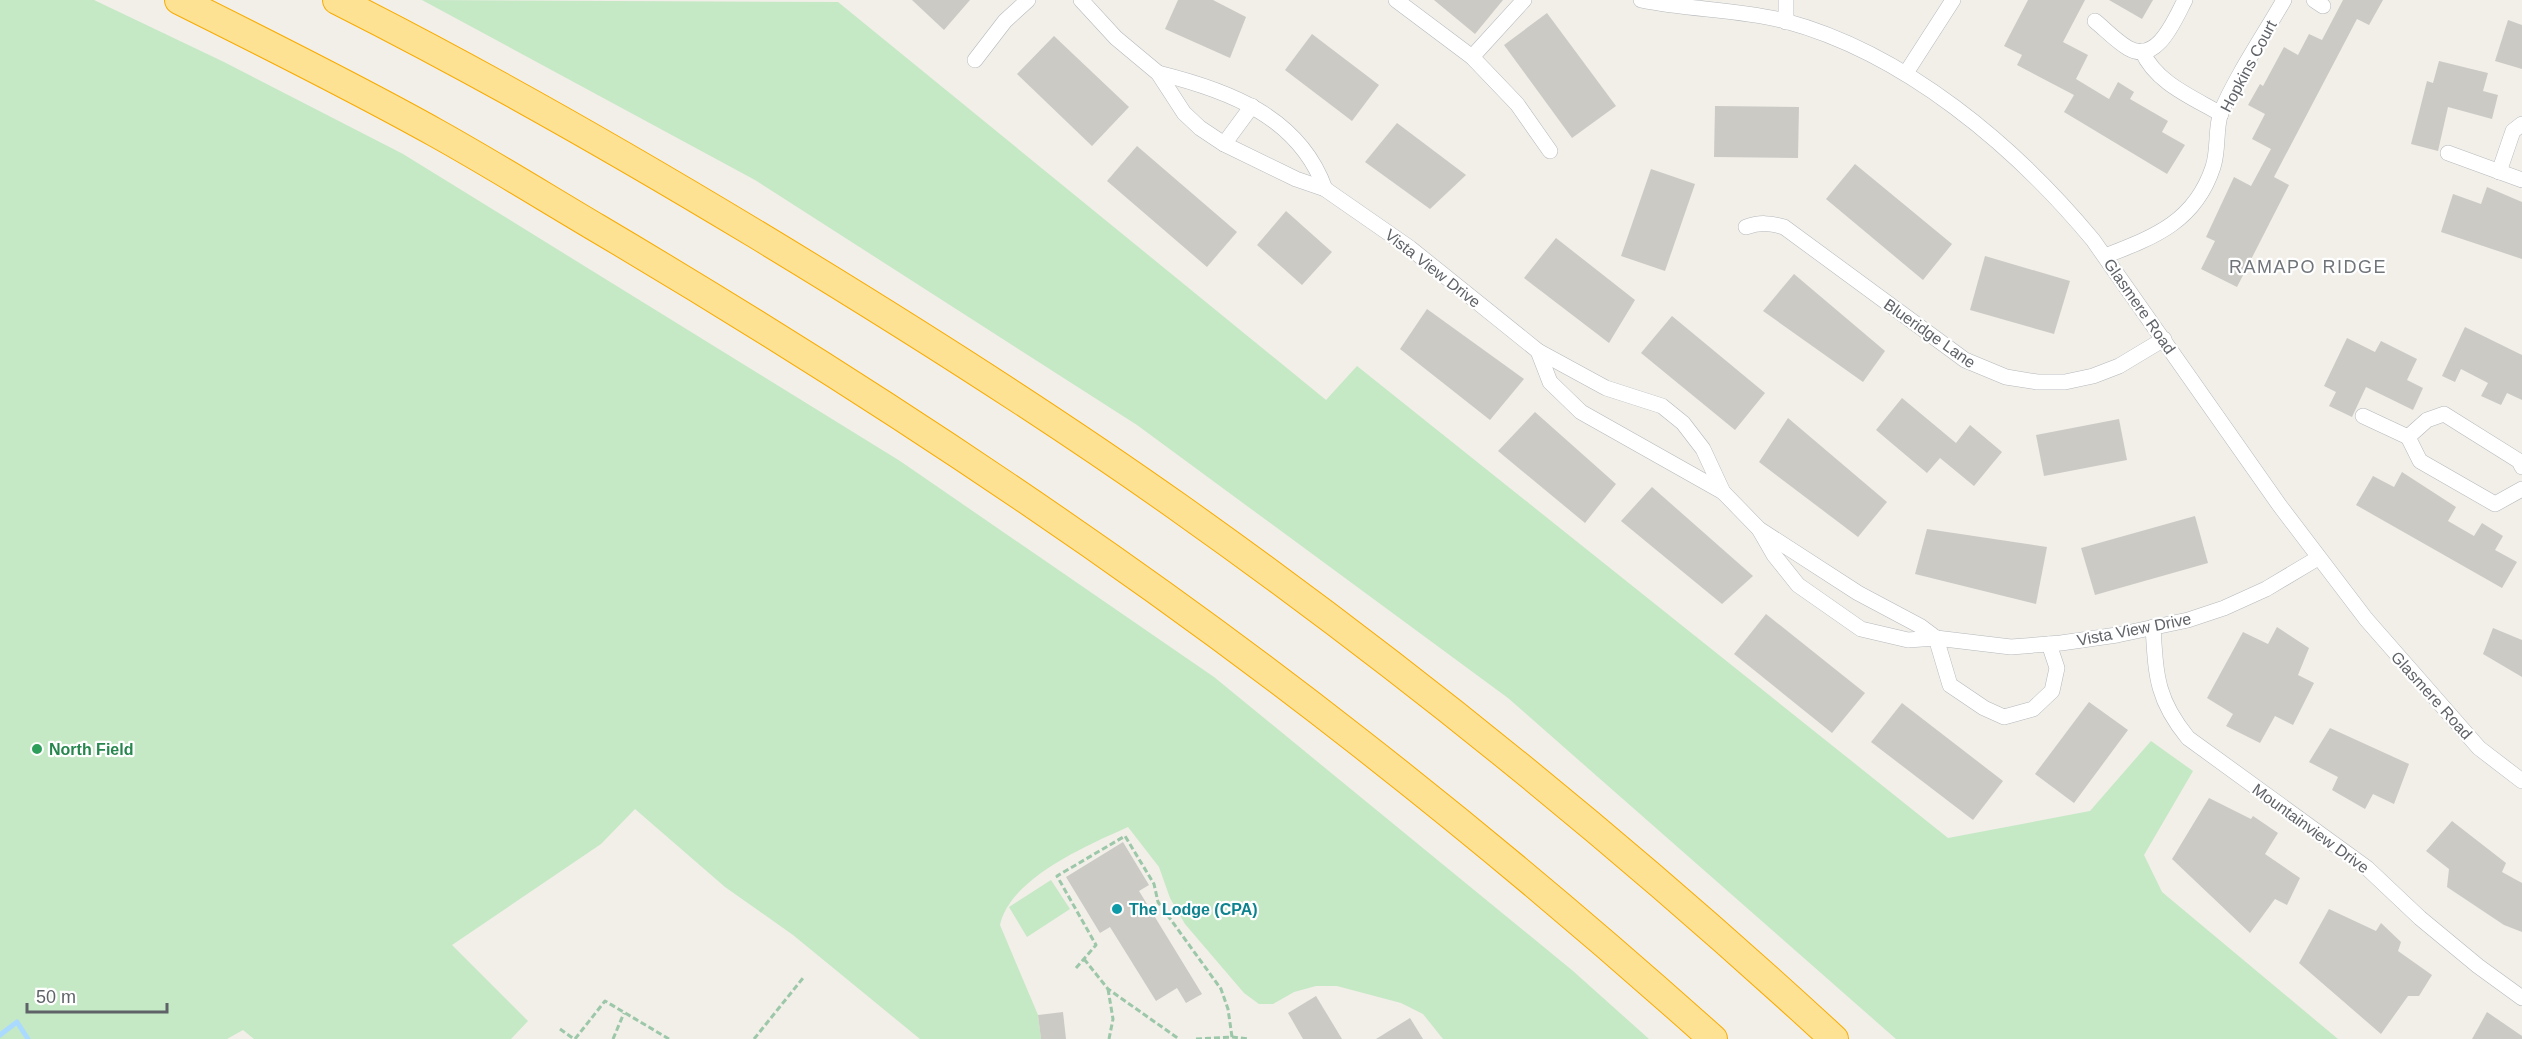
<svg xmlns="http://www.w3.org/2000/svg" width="2522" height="1039" viewBox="0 0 2522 1039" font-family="Helvetica,sans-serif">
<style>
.green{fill:#c5e8c5}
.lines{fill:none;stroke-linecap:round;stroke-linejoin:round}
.stream{stroke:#aadaff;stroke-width:5}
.building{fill:#cccac5}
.street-casing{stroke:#b5b8bc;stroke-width:16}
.highway-casing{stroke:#f9ab00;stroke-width:30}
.path{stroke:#9cc7a9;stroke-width:3;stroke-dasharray:6 3;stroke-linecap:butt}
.street{stroke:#fff;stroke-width:15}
.highway{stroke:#fde293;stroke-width:28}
.leisure-dot{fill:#2e9e5b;stroke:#fff;stroke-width:2}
.culture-dot{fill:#0f9aa8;stroke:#fff;stroke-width:2}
.labels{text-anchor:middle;stroke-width:4.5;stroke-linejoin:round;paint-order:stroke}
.street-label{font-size:16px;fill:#5f6368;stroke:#fff}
.leisure-label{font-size:16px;font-weight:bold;fill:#27864d;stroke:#fff;text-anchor:start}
.culture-label{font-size:16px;font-weight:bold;fill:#0d838f;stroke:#fff;text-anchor:start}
.neighbourhood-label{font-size:18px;letter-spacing:1.5px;fill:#70757a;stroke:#fff}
</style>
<rect width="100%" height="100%" fill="#f1efe8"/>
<!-- green -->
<g class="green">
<path d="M0 0H94L224 62 403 154 900 461 1214 677 1573 971 1649 1039H1443L1423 1014 1401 1003 1337 986H1316L1294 992 1273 1004H1259L1244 993 1185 924 1170 898 1159 867 1128 827C1088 845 1010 878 1000 925L1038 1015 1041 1039H920L793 935 725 887 635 809 601 844 452 945 528 1021 511 1039H254L243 1030 227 1039H0Z"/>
<path d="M422 0 838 2 1326 400 1357 366 1948 838 2090 811 2151 741 2193 771 2144 855 2162 892 2338 1039H1896L1508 698 1137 425 755 180Z"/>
<path d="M1051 880 1070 909 1027 937 1009 907Z"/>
</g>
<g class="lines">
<!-- stream -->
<path class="stream" d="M0 1035 17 1022 28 1039"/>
</g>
<!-- building -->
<g class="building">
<path d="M912 0H970L944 30Z"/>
<path d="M1178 0H1213L1246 17 1230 58 1165 29Z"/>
<path d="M1434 0H1503L1475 34Z"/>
<path d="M2028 0H2085L2063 42 2088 55 2076 79 2109 99 2118 82 2134 92 2130 99 2168 121 2162 132 2185 145 2167 174 2064 112 2074 95 2017 65 2022 55 2004 46Z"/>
<path d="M2109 0H2153L2142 19Z"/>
<path d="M2343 0H2383L2369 25 2357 19 2274 177 2289 185 2237 287 2201 269 2215 241 2206 237 2234 177 2251 186 2271 149 2252 139 2265 114 2248 105 2260 84 2263 86 2284 47 2298 55 2309 34 2322 40Z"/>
<path d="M1547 13 1616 106 1572 138 1504 45Z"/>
<path d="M2508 20 2522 25V69L2495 61Z"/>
<path d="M1312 34 1379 85 1352 121 1285 70Z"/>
<path d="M1054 36 1129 107 1092 146 1017 74Z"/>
<path d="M2439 61 2488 73 2483 91 2498 95 2492 119 2448 107 2438 151 2411 144 2427 81 2433 83Z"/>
<path d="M1715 106 1799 107 1798 158 1714 157Z"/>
<path d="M1397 123 1466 175 1430 209 1365 162Z"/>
<path d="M1137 146 1237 232 1207 267 1107 181Z"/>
<path d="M1855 164 1952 244 1923 280 1826 199Z"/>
<path d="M1651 169 1695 184 1665 271 1621 256Z"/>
<path d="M2487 187 2522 202V259L2441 232 2453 194 2481 204Z"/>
<path d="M1286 211 1332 252 1302 285 1257 245Z"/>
<path d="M1556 238 1635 300 1609 343 1524 278Z"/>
<path d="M1985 256 2070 281 2054 334 1970 310Z"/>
<path d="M1794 274 1885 351 1863 382 1763 311Z"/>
<path d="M1427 309 1524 379 1490 420 1400 349Z"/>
<path d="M1672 316 1765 393 1735 430 1641 353Z"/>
<path d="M2465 327 2522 355V400L2507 393 2501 405 2481 396 2488 383 2461 369 2455 382 2442 376Z"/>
<path d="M2347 338 2375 352 2381 341 2417 359 2407 380 2423 388 2413 410 2366 387 2352 417 2329 406 2336 392 2324 386Z"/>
<path d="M1902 398 1956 443 1970 425 2002 452 1974 486 1940 458 1927 473 1876 430Z"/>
<path d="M1535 412 1616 484 1585 523 1498 451Z"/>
<path d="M1788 418 1887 502 1858 537 1759 462Z"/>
<path d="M2119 419 2127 460 2044 476 2036 435Z"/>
<path d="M2402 472 2456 507 2448 521 2474 536 2482 523 2503 536 2495 550 2517 562 2502 588 2356 505 2373 476 2394 487Z"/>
<path d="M1652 487 1753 576 1722 604 1621 521Z"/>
<path d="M2195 516 2208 563 2095 595 2081 548Z"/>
<path d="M1927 529 2047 547 2036 604 1915 574Z"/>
<path d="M1766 614 1865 693 1832 733 1734 654Z"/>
<path d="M2277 627 2309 648 2298 675 2314 683 2293 725 2275 716 2260 743 2226 726 2233 714 2207 698 2243 632 2268 644Z"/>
<path d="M2493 628 2522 640V677L2483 654Z"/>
<path d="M2089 702 2128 730 2074 803 2035 774Z"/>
<path d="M1902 703 2003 781 1973 820 1871 742Z"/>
<path d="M2330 728 2409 764 2394 804 2373 794 2365 809 2332 790 2338 777 2309 762Z"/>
<path d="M2209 798 2251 819 2253 816 2278 833 2265 854 2300 878 2287 905 2275 899 2250 933 2172 859Z"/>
<path d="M2452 821 2506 863 2502 872 2522 883V932L2504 925 2447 887 2449 869 2426 851Z"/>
<path d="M1123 842 1149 885 1139 891 1202 994 1186 1003 1177 988 1156 1001 1110 927 1100 933 1066 877Z"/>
<path d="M2329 909 2376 931 2381 923 2401 942 2398 951 2432 975 2419 996H2408L2381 1034 2299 963Z"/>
<path d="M1316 996 1342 1039H1303L1288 1013Z"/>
<path d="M1063 1012 1066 1039H1041L1038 1015Z"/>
<path d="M2487 1012 2522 1036V1039H2472Z"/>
<path d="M1410 1018 1423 1039H1376Z"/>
</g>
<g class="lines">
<defs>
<g id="street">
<path d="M1081 0 1116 38 1158 73 1184 113 1200 128 1224 144 1296 179 1325 189 1410 248 1538 351 1606 388 1662 406 1683 423 1703 449 1723 492"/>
<path d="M1396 0 1472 57 1517 104 1550 151"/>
<path d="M1641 0C1688 10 1738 9 1785 21 1905 53 2015 146 2093 240L2280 506 2366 619 2479 748 2522 781"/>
<path d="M1786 0V22"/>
<path d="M2314 0 2323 6"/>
<path d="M2095 21C2106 30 2116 41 2128 48 2157 65 2175 19 2185 0"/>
<path d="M2142 51C2156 83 2192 97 2221 114"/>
<path d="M1472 57 1524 0"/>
<path d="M975 60 1005 21 1028 0"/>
<path d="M1158 73C1227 90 1299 116 1325 189"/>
<path d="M1906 73 1953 0"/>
<path d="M1224 144 1252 106"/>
<path d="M2448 153 2522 180"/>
<path d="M2499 172 2513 131 2522 124"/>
<path d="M1746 227C1760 222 1770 223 1784 227L1965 360 2006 377 2037 382H2065L2093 376 2119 366 2164 339"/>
<path d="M2105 256C2154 237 2195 222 2213 167 2219 149 2215 129 2221 112 2236 76 2264 35 2284 0"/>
<path d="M1538 351 1550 382 1581 412 1723 492 1759 529 1858 593 1920 626 1936 638"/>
<path d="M2363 416 2408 437"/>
<path d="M2522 467 2519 461 2444 414 2427 420 2408 437 2420 461 2495 504 2522 489"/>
<path d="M1759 529 1774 555 1798 585 1861 629 1908 640 1936 638 2011 647 2061 643 2117 635 2188 620 2224 608 2266 589 2318 558"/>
<path d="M2153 627C2156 675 2156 699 2188 738L2367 868 2420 918 2478 966 2522 998"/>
<path d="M1936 638 1950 685 1984 708 2004 717 2033 709 2052 691 2057 668 2049 644"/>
</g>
<g id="highway">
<path d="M179 0C265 43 352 86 436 133 490 163 543 196 597 228 859 383 1115 551 1355 739 1478 835 1597 935 1713 1039"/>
<path d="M337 0C480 72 618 151 754 233 898 320 1041 410 1178 507 1408 670 1627 848 1834 1039"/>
</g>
</defs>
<!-- street casing -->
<use href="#street" class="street-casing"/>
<!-- highway casing -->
<use href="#highway" class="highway-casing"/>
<!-- path -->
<g class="path">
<path d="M1084 959 1108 989 1179 1039"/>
<path d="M1076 968 1096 945 1057 876 1125 836 1154 884 1158 902 1221 989 1228 1009 1232 1037"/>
<path d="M1108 989 1113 1019 1109 1039"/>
<path d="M560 1029 574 1039"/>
<path d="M575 1039 605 1001 669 1039"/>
<path d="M613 1039 624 1013"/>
<path d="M754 1039 803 978"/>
<path d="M1196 1039 1232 1037 1249 1039"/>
</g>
<!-- street -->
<use href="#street" class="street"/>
<!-- highway -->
<use href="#highway" class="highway"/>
</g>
<!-- markers -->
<circle class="leisure-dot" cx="37" cy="749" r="6"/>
<circle class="culture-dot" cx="1117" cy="909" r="6"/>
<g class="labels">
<!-- street labels -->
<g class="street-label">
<text transform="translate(2248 66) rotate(-62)" y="6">Hopkins Court</text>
<text transform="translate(1433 268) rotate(38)" y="6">Vista View Drive</text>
<text transform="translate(2140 306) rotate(55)" y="6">Glasmere Road</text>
<text transform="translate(1930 333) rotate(35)" y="6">Blueridge Lane</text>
<text transform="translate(2134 629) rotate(-11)" y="6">Vista View Drive</text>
<text transform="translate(2432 695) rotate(48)" y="6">Glasmere Road</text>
<text transform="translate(2311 828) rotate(36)" y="6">Mountainview Drive</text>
</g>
<!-- leisure labels -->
<g class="leisure-label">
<text x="49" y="755">North Field</text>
</g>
<!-- culture labels -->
<g class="culture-label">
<text x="1129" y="915">The Lodge (CPA)</text>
</g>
<!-- neighbourhood labels -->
<g class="neighbourhood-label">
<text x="2308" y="273">RAMAPO RIDGE</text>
</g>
</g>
<!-- scale -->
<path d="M27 1003v9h140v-9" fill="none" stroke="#5f6368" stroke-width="3"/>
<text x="36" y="1003" font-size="18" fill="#5f6368" stroke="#ffffff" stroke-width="4.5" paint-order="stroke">50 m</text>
</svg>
